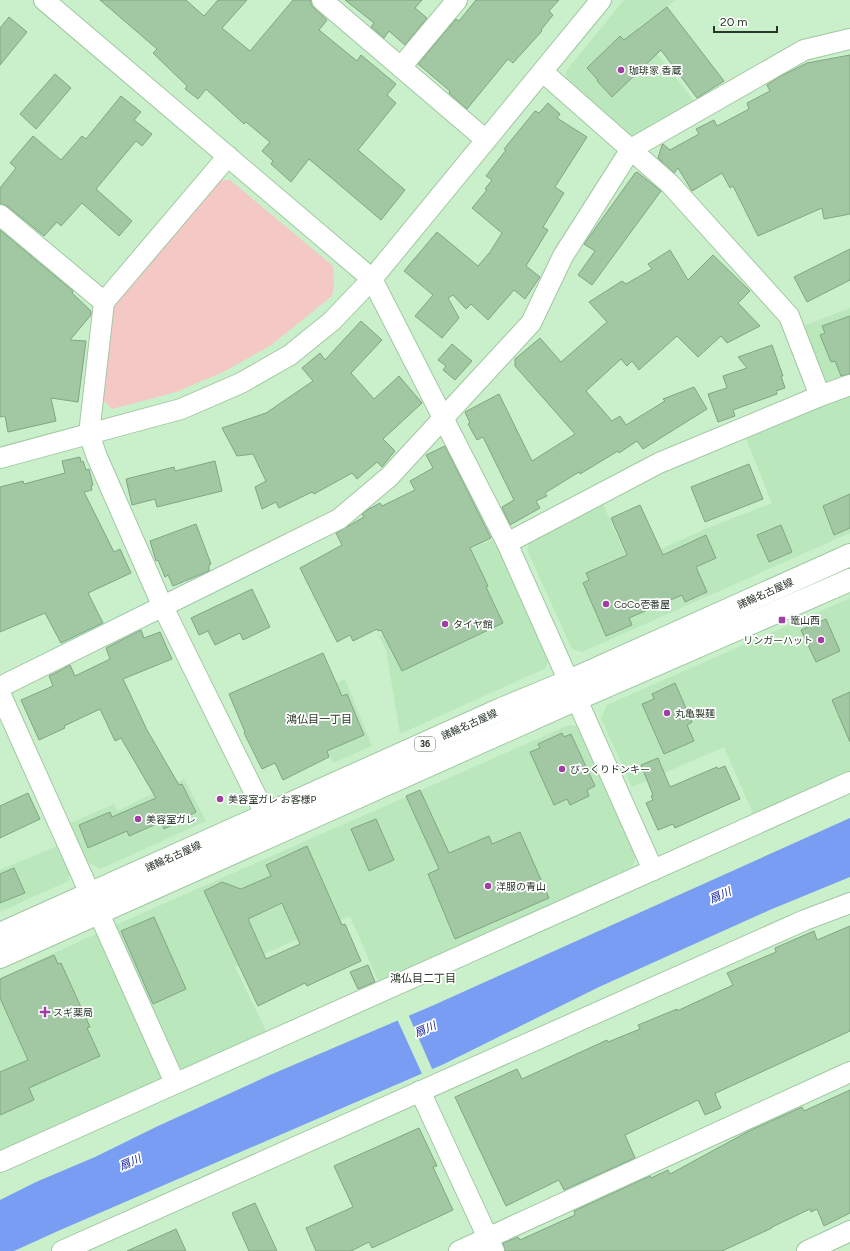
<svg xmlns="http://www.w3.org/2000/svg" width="850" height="1251" viewBox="0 0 850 1251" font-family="Figtree,'Noto Sans JP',sans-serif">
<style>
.built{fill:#bae7bb}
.green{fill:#f4c8c4}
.water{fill:#789df3}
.pier{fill:#c9f0ca}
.building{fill:#a2c8a3;stroke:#80a681;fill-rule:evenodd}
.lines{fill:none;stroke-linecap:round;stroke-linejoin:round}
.minor-casing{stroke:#a1c8a2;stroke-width:22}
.major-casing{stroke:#a1c8a2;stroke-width:24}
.minor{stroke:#fff;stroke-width:20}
.major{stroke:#fff;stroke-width:22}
.poi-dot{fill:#a03ea5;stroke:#fff;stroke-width:1.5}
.labels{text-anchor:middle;stroke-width:3.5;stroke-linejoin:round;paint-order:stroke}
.shield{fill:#fff;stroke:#687368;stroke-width:1}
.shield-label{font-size:9px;font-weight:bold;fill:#283728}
.poi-label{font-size:10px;fill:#283728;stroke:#fff;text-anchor:start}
.street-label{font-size:10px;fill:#283728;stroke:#fff}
.neighbourhood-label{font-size:11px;fill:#283728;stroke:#fff}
.water-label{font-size:11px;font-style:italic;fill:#081997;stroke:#fff}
</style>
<rect width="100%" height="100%" fill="#c9f0ca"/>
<!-- built -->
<g class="built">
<path d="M624 0H676L637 28 695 102 635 138 627 137 566 84V71Z"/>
<path d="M850 308V378L833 385 822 379 801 327Z"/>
<path d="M850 395V533L582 652 572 649 527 550 531 540 602 502 627 558 659 545 661 549 705 529 772 503 745 436Z"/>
<path d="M496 538 549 654 546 668 400 734 386 650 379 636 399 627 380 589Z"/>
<path d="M850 598V773L754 816 724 747 632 787 601 718 607 705Z"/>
<path d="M345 679 372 746 333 763 305 696Z"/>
<path d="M569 725 579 726 638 853 632 867 379 983 350 916 235 967 267 1033 187 1070 175 1066 113 926Z"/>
<path d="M184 779 206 821 100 869 84 860 66 825 114 804 117 811Z"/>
<path d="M62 844 72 867 68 881 0 912V870Z"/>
<path d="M100 932 161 1069 160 1083 0 1152V978Z"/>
</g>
<!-- green -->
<path class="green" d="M219 180H230L333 266 334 286 332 296 270 346 223 372 176 392 112 409 102 399 112 304Z"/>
<!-- water -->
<path class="water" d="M850 818V877L772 909 599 987 444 1064 58 1231 14 1251H0V1200L36 1182 95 1157 158 1126 270 1075 434 1005Z"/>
<!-- pier -->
<path class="pier" d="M408 1014 433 1071 423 1076 397 1019Z"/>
<!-- building -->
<g class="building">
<path d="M100 0H186L204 16 218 0H247L222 28 250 51 293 0H311V4L314 8 327 20 319 30 357 61 361 55 396 84 387 95 396 103 358 150 405 190 381 220 309 159 291 182 271 164 273 161 262 151 270 142 246 122 244 124 206 89 198 99 185 89 187 86 153 53 157 49Z"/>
<path d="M345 0H422L415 8 427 18 405 45 389 31 384 38 371 27 374 23Z"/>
<path d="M476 0H559L549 11 553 15 541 30 542 31 513 63 508 59 467 109 449 93 450 91 418 64 456 19 459 21Z"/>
<path d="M667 7 724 81 697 98 661 50 612 97 597 81 598 80 587 68 620 36 624 40Z"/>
<path d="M9 17 27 32 0 65V28Z"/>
<path d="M850 55V214L824 219 822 208 758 236 733 186 730 188 722 173 692 191 678 168 674 173 658 158 662 145 663 144 670 150 699 134 696 129 714 120 717 126 749 109 747 103 770 91 767 85 779 77 807 63Z"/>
<path d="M55 74 71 88 36 129 20 114Z"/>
<path d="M121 96 141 112 134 120 152 134 142 146 136 141 96 189 132 221 119 236 82 203 61 226 57 222 44 236 7 206 0 204V188L16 168 10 163 33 136 61 160 82 136 86 139Z"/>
<path d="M548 103 560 114 557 118 587 137 555 187 564 193 543 227 548 230 526 266 540 277 525 299 514 290 488 320 471 304 466 309 453 295 448 298 459 318 442 338 415 316 433 295 404 271 437 232 478 266 490 252 502 233 472 208 487 190 485 189 492 180 486 176 506 150 504 149 535 111 539 113Z"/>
<path d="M637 172 661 191 592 285 578 275 595 251 584 244 635 173Z"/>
<path d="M0 230 73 291 72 293 91 311V315L70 340 86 341 78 402 51 398 56 421 8 432 5 416 0 417Z"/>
<path d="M850 249V280L807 302 794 277Z"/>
<path d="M670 250 688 280 713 255 750 291 738 303 760 326 727 343 721 336 698 357 677 336 639 370 632 361 627 366 621 359 586 391 612 421 620 416 626 425 665 401 663 399 694 387 707 409 643 449 637 441 619 453 618 451 580 474 579 472 545 493 547 496 536 501 540 508 510 525 502 507 514 500 483 437 477 440 468 424 470 423 465 412 499 394 532 461 575 434 515 366V359L540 338 561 362 607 322 589 302 622 281 626 284 652 269 648 264Z"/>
<path d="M850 316V374L841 376 835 361 831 362 820 335 825 333 822 326Z"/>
<path d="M361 321 382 340 351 373 374 399 399 376 422 403 383 439 395 451 382 467 377 462 357 479 352 473 314 494 312 492 279 508 276 502 262 509 255 487 266 481 253 454 237 456 222 428 266 413 313 381 302 368 320 353 325 360Z"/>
<path d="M452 344 472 361 455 380 443 370 446 366 438 360Z"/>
<path d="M772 345 783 376H781L785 388 776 391 777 394 733 410 735 416 718 422 708 394 727 388 723 376 747 368 738 357Z"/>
<path d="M445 446 491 538 470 548 488 586 486 587 503 623 402 671 381 630 378 631 377 629 353 641 350 635 337 642 300 568 342 545 336 533 364 517 362 514 369 509 380 503 382 506 415 490 410 481 433 468 426 455Z"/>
<path d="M80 457 81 462 83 461 86 470 89 469 93 485 91 486 92 490 84 492 114 552 120 549 131 573 88 593 103 623 61 643 45 613 0 632V487L23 481 24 484 65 473 62 461Z"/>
<path d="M215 461 222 491 157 507 155 499 132 505 126 479 174 467 175 471Z"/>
<path d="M749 464 763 499 705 522 691 487Z"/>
<path d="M850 494V528L834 535 823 506Z"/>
<path d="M640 505 663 555 706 535 716 558 696 567 707 592 685 602 682 595 629 618 632 625 606 636 583 583 589 580 586 573 627 555 611 518Z"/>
<path d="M196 524 211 564 209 565V571L173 586 168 575 165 577 158 560 156 561 150 541Z"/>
<path d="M781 525 792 552 769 562 757 535Z"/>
<path d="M252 589 270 627 243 640 240 633 215 645 208 631 199 635 191 618Z"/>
<path d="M826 619 840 651 816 662 801 630Z"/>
<path d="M141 630 144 638 160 632 172 659 123 679 147 730 179 785 182 784 196 812 164 829 161 822 129 836 127 831 88 848 79 825 110 812 112 817 156 798 121 738 115 741 100 709 64 726 65 728 39 740 21 700 53 686 49 676 63 669 70 665 75 676 110 659 106 648Z"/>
<path d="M323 653 342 696 347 694 364 735 327 751 329 757 283 780 275 763 262 769 244 733 245 732 229 694Z"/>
<path d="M675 683 692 722 687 725 694 741 664 754 642 704 654 699 652 694Z"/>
<path d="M850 692V742L832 700Z"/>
<path d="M562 733 564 737 571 734 595 786 587 790 589 796 570 805 567 799 554 805 530 752 540 748 538 744Z"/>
<path d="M658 758 670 787 717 767 718 769 725 766 740 799 675 828 673 824 658 830 646 803 653 800 651 796 653 795 641 765Z"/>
<path d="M420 790 449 853 489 836 492 844 520 832 549 898 455 939 428 874 439 869 406 796Z"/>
<path d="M28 793 40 819 0 838V806Z"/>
<path d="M376 819 394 860 369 871 351 829Z"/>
<path d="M307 846 342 925 345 924 361 961 307 986 305 983 258 1006 204 891 222 882 241 889 271 876 266 865ZM282 903 300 944 266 959 248 919Z"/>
<path d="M14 868 25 893 0 903V874Z"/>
<path d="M154 917 186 989 153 1004 121 931Z"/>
<path d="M850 926V1031L716 1093 715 1094 721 1108 705 1115 698 1100 625 1135 635 1158 564 1190 559 1180 506 1206 455 1097 517 1069 522 1079 607 1040 608 1042 640 1029 638 1025 677 1009V1011L733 985 727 973 776 952 775 948 814 931 817 940Z"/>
<path d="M54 955 58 964 61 963 90 1027 87 1028 100 1056 29 1088 34 1100 0 1115V1072L28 1060 0 998V979Z"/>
<path d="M368 965 375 982 358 989 350 972Z"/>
<path d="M850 1090V1213L824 1226 817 1209 811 1212 810 1209 772 1227V1228L722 1251H505L503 1243 518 1237 520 1240 575 1215 574 1211 650 1176 651 1178 668 1170 670 1174 749 1131 802 1107 804 1111Z"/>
<path d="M419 1128 437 1166 433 1167 453 1210 372 1248 369 1242 351 1251H316L306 1228 353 1207 334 1166Z"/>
<path d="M255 1203 277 1251H249L232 1213Z"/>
<path d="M176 1229 186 1251H127Z"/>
</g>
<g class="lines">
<defs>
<g id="minor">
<path d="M44 0 372 279 507 543 653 870"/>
<path d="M322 0 486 140"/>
<path d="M401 67 457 0"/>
<path d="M543 72 670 184 789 316 820 396"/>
<path d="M228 156 104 302 89 434 97 457 163 607 266 816"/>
<path d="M0 215 104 302"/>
<path d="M0 458 181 409 241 383 290 355 332 321 372 279 601 0"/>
<path d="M507 543 659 463 820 396 850 385"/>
<path d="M0 687 339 519 389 477 531 323 563 256 631 149 804 50 850 39"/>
<path d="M0 693 175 1083"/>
<path d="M420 1091 494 1251"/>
<path d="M0 1162 850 782"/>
<path d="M62 1251 805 920 850 903"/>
<path d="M459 1251 850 1072"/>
<path d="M807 1251 850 1231"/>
</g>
<g id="major">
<path d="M0 934 499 710 569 681 850 555"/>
<path d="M0 957 577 699 850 580"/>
</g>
</defs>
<!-- minor casing -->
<use href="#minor" class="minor-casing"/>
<!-- major casing -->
<use href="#major" class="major-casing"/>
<!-- minor -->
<use href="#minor" class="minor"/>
<!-- major -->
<use href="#major" class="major"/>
</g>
<!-- markers -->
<g class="poi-dot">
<circle cx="621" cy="70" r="4"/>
<circle cx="606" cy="604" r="4"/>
<rect x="778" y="616" width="8" height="8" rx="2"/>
<circle cx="445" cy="624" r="4"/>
<circle cx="821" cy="640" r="4"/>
<circle cx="667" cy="713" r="4"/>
<circle cx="562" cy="769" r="4"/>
<circle cx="220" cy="799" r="4"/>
<circle cx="138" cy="819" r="4"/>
<circle cx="488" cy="886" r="4"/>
<path d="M43 1006h4v4h4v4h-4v4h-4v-4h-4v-4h4z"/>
</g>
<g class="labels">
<!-- shield labels -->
<rect class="shield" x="415" y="737" width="20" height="14" rx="3"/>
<g class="shield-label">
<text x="425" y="747">36</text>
</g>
<!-- poi labels -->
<g class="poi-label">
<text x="629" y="74">珈琲家 香蔵</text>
<text x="614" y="608">CoCo壱番屋</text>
<text x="790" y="624">篭山西</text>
<text x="453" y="628">タイヤ館</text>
<text x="813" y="644" text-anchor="end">リンガーハット</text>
<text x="675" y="717">丸亀製麺</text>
<text x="570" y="773">びっくりドンキー</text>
<text x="228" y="803">美容室ガレ お客様P</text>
<text x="146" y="823">美容室ガレ</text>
<text x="496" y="890">洋服の青山</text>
<text x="53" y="1016">スギ薬局</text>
</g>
<!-- street labels -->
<g class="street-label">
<text transform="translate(765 593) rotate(-24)" y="4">諸輪名古屋線</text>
<text transform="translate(469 724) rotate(-24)" y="4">諸輪名古屋線</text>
<text transform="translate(173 856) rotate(-24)" y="4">諸輪名古屋線</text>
</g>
<!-- neighbourhood labels -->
<g class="neighbourhood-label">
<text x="319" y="723">鴻仏目一丁目</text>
<text x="423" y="982">鴻仏目二丁目</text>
</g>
<!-- water labels -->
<g class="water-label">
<text transform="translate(720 895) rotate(-24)" y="4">扇川</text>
<text transform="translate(425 1029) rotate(-24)" y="4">扇川</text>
<text transform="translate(130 1162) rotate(-24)" y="4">扇川</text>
</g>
</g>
<!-- scale -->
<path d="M714 26v6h63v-6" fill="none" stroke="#283728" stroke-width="2"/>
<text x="720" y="26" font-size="12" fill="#283728" stroke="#ffffff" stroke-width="3" paint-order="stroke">20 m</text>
</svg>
